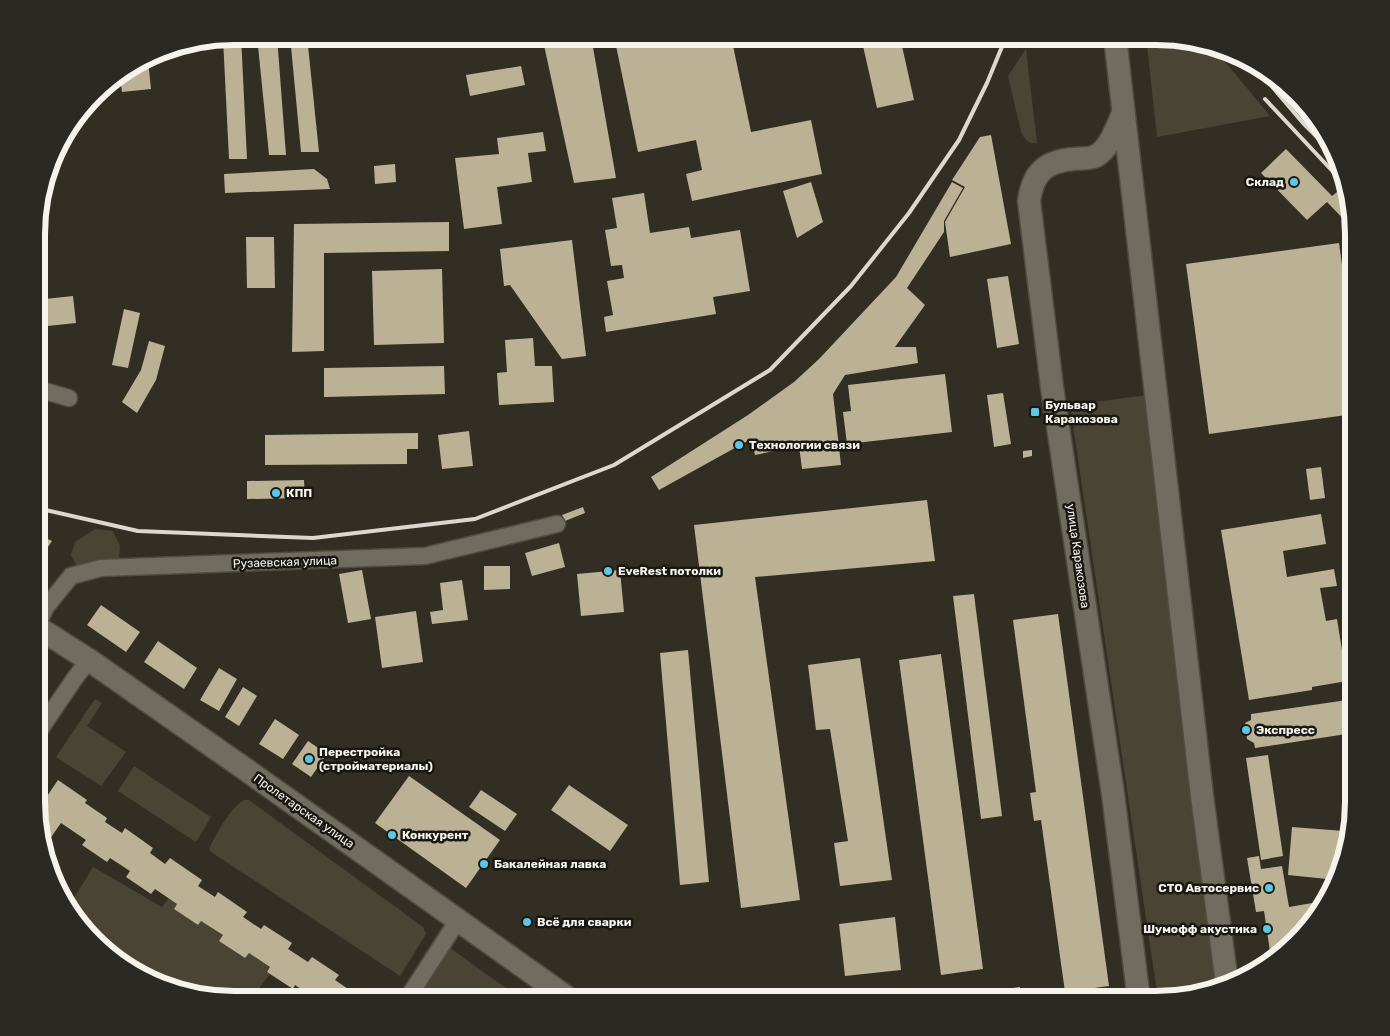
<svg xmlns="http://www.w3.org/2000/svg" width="1390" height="1036" viewBox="0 0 1390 1036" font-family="Rubik,sans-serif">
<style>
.green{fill:#4a4434}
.building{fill:#bbb194}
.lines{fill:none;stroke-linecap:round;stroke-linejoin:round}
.street-casing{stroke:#4f4c42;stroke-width:19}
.secondary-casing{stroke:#4f4c42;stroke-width:25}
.street{stroke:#706c5f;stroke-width:16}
.secondary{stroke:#706c5f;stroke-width:22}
.rail{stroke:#dcd8d1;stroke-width:4}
.poi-dot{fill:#5ac8e5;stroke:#191712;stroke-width:2}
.labels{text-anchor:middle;stroke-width:5;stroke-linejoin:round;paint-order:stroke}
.poi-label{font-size:12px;font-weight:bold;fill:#f6f3ec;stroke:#191712;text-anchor:start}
.street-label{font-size:12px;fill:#f6f3ec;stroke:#191712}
.rim{fill:none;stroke:#f6f3ec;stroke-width:6}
</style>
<rect width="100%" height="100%" fill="#322e23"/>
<!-- green -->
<g class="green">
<path d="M1146 37H1168L1213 47 1270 116 1157 137Z"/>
<path d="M1026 49 1037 143C1029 144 1024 139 1021 132L1008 76Z"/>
<path d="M1148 395 1222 984 1158 999 1070 405Z"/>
<path d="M95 529 113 531 120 546 119 561 79 571 71 555 75 542Z"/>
<path d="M37 662 48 669 37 685Z"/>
<path d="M95 699 102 703 87 726 126 752 101 786 56 757Z"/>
<path d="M134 766 211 817 196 842 118 791Z"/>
<path d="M245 800H249L423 927 426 934 400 976 211 852 209 849C215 836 232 804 245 800Z"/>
<path d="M93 867 162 907 169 898 177 904 174 909 198 925 201 921 223 935 220 941 245 958 249 953 270 967 267 972 270 974 251 999H227L220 995 218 998 159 985 104 951 69 906Z"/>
<path d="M446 945 521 999H413Z"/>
</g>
<!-- building -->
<g class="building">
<path d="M234 36H241L247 159H229L223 38Z"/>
<path d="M257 36H277L286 155H269Z"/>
<path d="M290 36H307L319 152H301Z"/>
<path d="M542 36H591L616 178 574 183Z"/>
<path d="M614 36H731L751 132 811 120 822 174 692 201 686 174 702 170 696 140 638 152Z"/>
<path d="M774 36H796V37L775 42Z"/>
<path d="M861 37H900L914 100 877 108Z"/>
<path d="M148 60 151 89 122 92 120 76Z"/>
<path d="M521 66 525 85 470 96 466 75Z"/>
<path d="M543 132 546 151 528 153 532 182 497 187 502 224 464 229 455 158 499 154 497 138Z"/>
<path d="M991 135 1011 244 950 257 945 222 965 187 952 180 980 137Z"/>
<path d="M1286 149 1332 196 1337 192 1346 201 1353 229 1327 202 1307 220 1261 173Z"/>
<path d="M395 164 396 182 375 184 374 166Z"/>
<path d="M314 169 327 179 330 189 225 193 224 174Z"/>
<path d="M811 182 823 222 797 238 783 191Z"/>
<path d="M952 182 963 188 944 221V232L907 288 925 305 895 347H916L918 363 845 375 833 394 841 465 802 469 799 446 755 455 751 439 659 490 651 477 748 415 794 382 819 359 896 277Z"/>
<path d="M644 193 650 233 689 227 691 238 740 230 750 291 713 297 716 314 606 332 604 317 613 315 607 281 624 278 622 265 611 266 605 230 617 228 612 198Z"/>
<path d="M449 222V251L324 253V351L292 352 294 224Z"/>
<path d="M246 237H274L275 288H247Z"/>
<path d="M572 240 586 356 562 359 510 285 504 286 500 249Z"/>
<path d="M38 241H39L45 299 73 296 76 323 38 327Z"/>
<path d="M1339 243 1354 351V414L1209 434 1186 264Z"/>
<path d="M442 269 444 343 374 345 372 271Z"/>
<path d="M1008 276 1019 344 997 348 987 279Z"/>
<path d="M124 309 140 313 128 368 112 365Z"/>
<path d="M533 338 535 366H552L554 402 499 405 497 373 507 372 505 340Z"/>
<path d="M149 341 165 346 156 380 137 413 122 402 141 370Z"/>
<path d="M444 366 445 394 324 397V368Z"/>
<path d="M945 374 952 432 847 444 843 412 851 411 848 385Z"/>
<path d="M1003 393 1011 444 994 447 987 395Z"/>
<path d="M469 431 473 466 442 469 438 435Z"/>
<path d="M418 433V449H407V464L265 465V435Z"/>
<path d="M1032 450V456L1023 458V451Z"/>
<path d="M1354 461V494L1349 495 1344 462Z"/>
<path d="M1321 467 1325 498 1310 500 1306 469Z"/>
<path d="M304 480 305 498 247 499V481Z"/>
<path d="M927 500 935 561 755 577 800 900 741 908 694 525Z"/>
<path d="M583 507 585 513 565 521 562 515Z"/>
<path d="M1321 514 1326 544 1283 551 1287 577 1334 569 1337 586 1320 588 1326 621 1337 619 1347 681 1312 687V690L1249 700 1221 530Z"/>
<path d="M37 534 52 541 37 563Z"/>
<path d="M559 543 565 567 532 576 525 553Z"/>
<path d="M484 566H510V589L484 590Z"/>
<path d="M362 570 371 619 348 623 339 574Z"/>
<path d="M620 570 624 612 581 616 577 574Z"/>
<path d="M462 580 468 620 432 624 430 612 443 610 440 583Z"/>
<path d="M974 594 1002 816 981 819 953 596Z"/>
<path d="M101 605 140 632 126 652 87 625Z"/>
<path d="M416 611 423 662 382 668 375 617Z"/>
<path d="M1058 614 1109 986 1065 992 1041 820 1034 821 1030 793 1036 792 1013 620Z"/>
<path d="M158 641 197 668 184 689 144 662Z"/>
<path d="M688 650 709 882 680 885 660 653Z"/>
<path d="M941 654 983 969 941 975 899 660Z"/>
<path d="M860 658 892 880 840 886 834 843 848 841 830 729 816 730 808 665Z"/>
<path d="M219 668 237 679 219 711 200 700Z"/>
<path d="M243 687 257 696 239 726 225 717Z"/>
<path d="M1347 700 1353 733 1255 748 1254 743 1247 739 1245 723 1251 720V714Z"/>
<path d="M275 719 299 735 283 759 259 744Z"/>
<path d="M308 741 327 754 311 777 292 764Z"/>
<path d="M1268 755 1283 856 1261 860 1246 758Z"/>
<path d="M1351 761H1353V815L1339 878 1337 880 1288 875 1292 827 1344 831Z"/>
<path d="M409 776 500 840 466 888 375 823Z"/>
<path d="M58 780 87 800 85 803 107 818 105 822 122 833 125 828 153 848 150 853 165 864 170 858 202 880 198 886 215 897 218 892 247 912 243 917 261 929 264 925 292 943 288 949 308 962 312 957 339 975 335 980 354 993 356 991 369 999H316L295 985 293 989 267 972 270 967 249 953 245 958 219 941 223 935 201 921 198 925 174 909 177 904 155 889 151 894 126 877 130 871 110 858 107 862 82 845 86 840 61 823 45 846 37 811Z"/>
<path d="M569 785 628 825 610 851 551 810Z"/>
<path d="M481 790 517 814 505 831 469 807Z"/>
<path d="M1259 856 1261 869 1282 866 1289 907 1324 901 1305 932 1271 958 1264 911 1256 912 1247 858Z"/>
<path d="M895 917 901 970 845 976 839 924Z"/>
<path d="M1020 987 1021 1000H940V999Z"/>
</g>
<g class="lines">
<defs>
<g id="street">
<path d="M38 389 69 398"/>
<path d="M37 625 46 607 71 576 101 568 425 556 557 524"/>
<path d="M37 734 75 678 89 660"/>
<path d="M407 999 458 920"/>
</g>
<g id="secondary">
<path d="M1115 37 1202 796 1227 983"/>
<path d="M1123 113C1118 126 1107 153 1093 157 1088 159 1080 158 1074 159 1046 161 1033 172 1029 201L1052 387 1113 794 1139 1000"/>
<path d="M37 627 89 660 245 769 569 999"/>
</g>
</defs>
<!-- street casing -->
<use href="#street" class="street-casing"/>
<!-- secondary casing -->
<use href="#secondary" class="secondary-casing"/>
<!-- street -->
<use href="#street" class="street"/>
<!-- secondary -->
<use href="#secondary" class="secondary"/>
<!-- rail -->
<g class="rail">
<path d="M1253 64 1303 123 1335 155"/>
<path d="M1265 99 1338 177"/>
<path d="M37 508 138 531 313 538 475 519 614 465 770 370 851 286 909 213 959 140 987 83 1006 37"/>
</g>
</g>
<!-- markers -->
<g class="poi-dot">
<circle cx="1294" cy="182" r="5"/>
<rect x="1030" y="407" width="10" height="10" rx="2.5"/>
<circle cx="739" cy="445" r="5"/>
<circle cx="276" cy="493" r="5"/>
<circle cx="608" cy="571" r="5"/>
<circle cx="1246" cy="730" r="5"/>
<circle cx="309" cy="759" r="5"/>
<circle cx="392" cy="835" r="5"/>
<circle cx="484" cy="864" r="5"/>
<circle cx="1269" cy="888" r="5"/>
<circle cx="527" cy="922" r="5"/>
<circle cx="1267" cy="929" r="5"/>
</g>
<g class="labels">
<!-- poi labels -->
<g class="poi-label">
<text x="1284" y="186" text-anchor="end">Склад</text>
<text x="1045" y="409">Бульвар<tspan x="1045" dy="14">Каракозова</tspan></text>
<text x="749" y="449">Технологии связи</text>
<text x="286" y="497">КПП</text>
<text x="618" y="575">EveRest потолки</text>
<text x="1256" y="734">Экспресс</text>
<text x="319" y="756">Перестройка<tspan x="319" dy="14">(стройматериалы)</tspan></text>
<text x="402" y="839">Конкурент</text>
<text x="494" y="868">Бакалейная лавка</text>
<text x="1259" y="892" text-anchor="end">СТО Автосервис</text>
<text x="537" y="926">Всё для сварки</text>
<text x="1257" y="933" text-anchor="end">Шумофф акустика</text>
</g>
<!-- street labels -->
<g class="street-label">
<text transform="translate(1078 556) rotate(82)" y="4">улица Каракозова</text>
<text transform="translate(285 562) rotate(-2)" y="4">Рузаевская улица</text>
<text transform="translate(304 811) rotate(35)" y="4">Пролетарская улица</text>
</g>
</g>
<!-- crop -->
<path d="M0 0H1390V1036H0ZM234 45H1156A189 189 0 0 1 1345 234V802A189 189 0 0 1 1156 991H234A189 189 0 0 1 45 802V234A189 189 0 0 1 234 45Z" fill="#2b2923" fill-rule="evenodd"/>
<path class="rim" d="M234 45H1156A189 189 0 0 1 1345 234V802A189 189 0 0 1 1156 991H234A189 189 0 0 1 45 802V234A189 189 0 0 1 234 45Z"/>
</svg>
